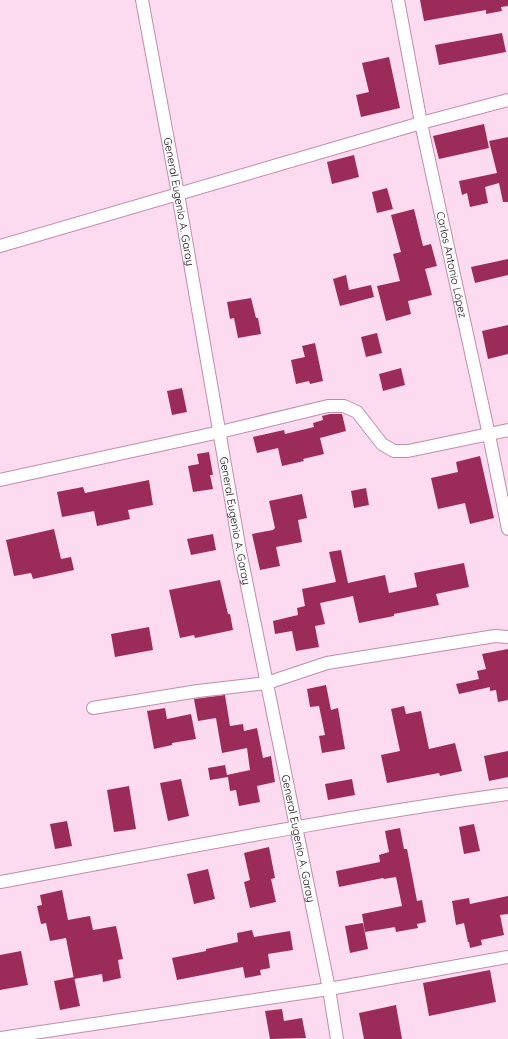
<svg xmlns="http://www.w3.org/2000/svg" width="508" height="1039" viewBox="0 0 508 1039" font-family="Quicksand,sans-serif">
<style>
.building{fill:#9b2b58}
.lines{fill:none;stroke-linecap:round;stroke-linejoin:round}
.minor-casing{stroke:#c08cae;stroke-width:14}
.minor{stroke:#fff;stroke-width:12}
.labels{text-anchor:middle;stroke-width:4;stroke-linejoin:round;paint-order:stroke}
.street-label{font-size:11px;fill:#160510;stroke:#fff}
</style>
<rect width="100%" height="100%" fill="#fcdaf0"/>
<!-- building -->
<g class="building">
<path d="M420 0H508V6L501 7 502 11 486 14V10L424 21Z"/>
<path d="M502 33 506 52 439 65 435 45Z"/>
<path d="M389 57 400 108 361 117 356 95 369 92 362 63Z"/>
<path d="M484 124 489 148 439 159 433 136Z"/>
<path d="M508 137V202H503L499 183 485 187 488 203 470 207 467 193 462 195 459 181 497 173 489 141Z"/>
<path d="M354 155 359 177 332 184 327 162Z"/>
<path d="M387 188 393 209 377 213 372 192Z"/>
<path d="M414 209 423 246 431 244 437 266 425 269 432 295 408 301 411 314 386 321 377 286 400 281 393 254 401 252 391 215Z"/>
<path d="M508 259V275L475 283 471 267Z"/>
<path d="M346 275 349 290 371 285 374 297 340 306 333 279Z"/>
<path d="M251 298 256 318H258L261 334 238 338 234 318 230 319 227 302Z"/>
<path d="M508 325V354L488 359 482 331Z"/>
<path d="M377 333 382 353 366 357 361 337Z"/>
<path d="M315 343 323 381 310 384 309 381 296 384 291 360 305 357 302 346Z"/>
<path d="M401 368 405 385 383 391 379 374Z"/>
<path d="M182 388 187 412 172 415 167 391Z"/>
<path d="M330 414H342L346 431 320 438 324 454 303 459 304 461 282 466 278 448 257 453 253 437 284 430 285 434 314 427 313 423 323 420 322 416Z"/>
<path d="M209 452 213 475H210L213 489 193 492 188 466 199 464 197 454Z"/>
<path d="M480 456 494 518 470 524 465 503 438 509 431 478 458 472 456 462Z"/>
<path d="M149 480 153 505 128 510 130 519 97 526 94 511 62 517 57 492 83 487 85 493Z"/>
<path d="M366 488 369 505 354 508 351 491Z"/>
<path d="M302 494 307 518 298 520 302 542 276 547 280 566 260 570 252 534 273 530 275 528 269 501Z"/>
<path d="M54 529 61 559 71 557 74 570 33 579 31 573 14 576 6 540Z"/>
<path d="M213 534 216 550 191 555 187 539Z"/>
<path d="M341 550 348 583 385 575 389 593 417 587 414 573 464 563 469 587 436 594 439 605 394 614V616L359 623 353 596 320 603 325 624 315 626 319 647 296 651 292 631 275 634 273 621 298 615 297 608 305 606 302 589 336 582 329 552Z"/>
<path d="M220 580 228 614H230L233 630 195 638 194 635 180 638 169 590Z"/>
<path d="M149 627 153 650 115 657 111 634Z"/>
<path d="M508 649V700L498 702 496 690 490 691V687L459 694 456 684 479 679 477 671 486 669 482 654Z"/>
<path d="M326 685 331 710 338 708 345 749 322 753 319 736 325 735 319 706 310 707 307 689Z"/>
<path d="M225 695 230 726 243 724 244 731 257 728 263 758 271 756 275 782 257 786 260 802 239 806 236 790 230 791 228 777 210 780 208 768 225 765 227 775 250 770 247 748 222 753 216 718 198 721 194 699Z"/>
<path d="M404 706 406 714 421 711 429 749 455 743 462 771 440 776 439 773 387 783 381 755 400 751 391 709Z"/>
<path d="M165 708 167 719 191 714 196 739 172 743V745L154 749 147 711Z"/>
<path d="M508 751V777L489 781 484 756Z"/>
<path d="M181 779 189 816 168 821 160 783Z"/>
<path d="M352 779 355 795 328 800 325 784Z"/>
<path d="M129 786 136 829 114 832 107 790Z"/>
<path d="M67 821 72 846 55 849 50 824Z"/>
<path d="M474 824 480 851 464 854 459 827Z"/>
<path d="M400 828 404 849H407L417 901 422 900 426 922 417 924 418 928 396 932 395 927 365 932 362 914 402 906 396 877 384 879 383 878 339 887 336 871 380 862 379 855 389 852 385 831Z"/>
<path d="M269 847 275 878 271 879 276 902 250 908 244 882 250 880 244 853Z"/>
<path d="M208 869 215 899 194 904 187 874Z"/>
<path d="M62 890 68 920 90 916 93 930 116 926 123 959 118 960 121 978 103 982 102 974 74 979 66 938 50 941 46 923 41 924 37 906 42 905 40 895Z"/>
<path d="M508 896V914L500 915 504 935 481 940 482 945 470 948 469 942H468L464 923 456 925 452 901 469 898 470 904Z"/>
<path d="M363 923 368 949 350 953 345 926Z"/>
<path d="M252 930 254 937 290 931 293 950 268 954 270 968 260 970 261 975 245 978 243 967 177 980 172 958 206 951V949L238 942 237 933Z"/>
<path d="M21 951 28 985 0 990V955Z"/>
<path d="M490 970 496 1002 429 1016 423 983Z"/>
<path d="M74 977 80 1006 60 1010 54 981Z"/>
<path d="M396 1005 402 1039H364L359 1013Z"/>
<path d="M282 1009 284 1021 302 1018 306 1038 270 1039 265 1011Z"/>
</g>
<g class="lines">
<defs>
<g id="minor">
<path id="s1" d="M142 0 178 194 240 551 329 989 337 1039"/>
<path id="s2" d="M398 0 422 128 489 435 508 529"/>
<path d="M0 246 421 123 508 100"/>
<path d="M0 480 220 432 328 406H344L357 412 382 444 394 451H408L508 430"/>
<path d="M93 708 198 691 267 683 327 663 495 636 508 637"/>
<path d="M0 882C169 851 338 817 508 794"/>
<path d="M0 1038 329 989 508 957"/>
</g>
</defs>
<!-- minor casing -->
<use href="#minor" class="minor-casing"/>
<!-- minor -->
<use href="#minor" class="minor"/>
</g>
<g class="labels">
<!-- street labels -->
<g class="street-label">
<text dy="4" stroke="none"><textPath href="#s1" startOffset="205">General Eugenio A. Garay</textPath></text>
<text dy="4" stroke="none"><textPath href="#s2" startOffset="270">Carlos Antonio López</textPath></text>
<text dy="4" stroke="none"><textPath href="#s1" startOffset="529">General Eugenio A. Garay</textPath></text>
<text dy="4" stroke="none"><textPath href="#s1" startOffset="853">General Eugenio A. Garay</textPath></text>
</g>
</g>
</svg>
